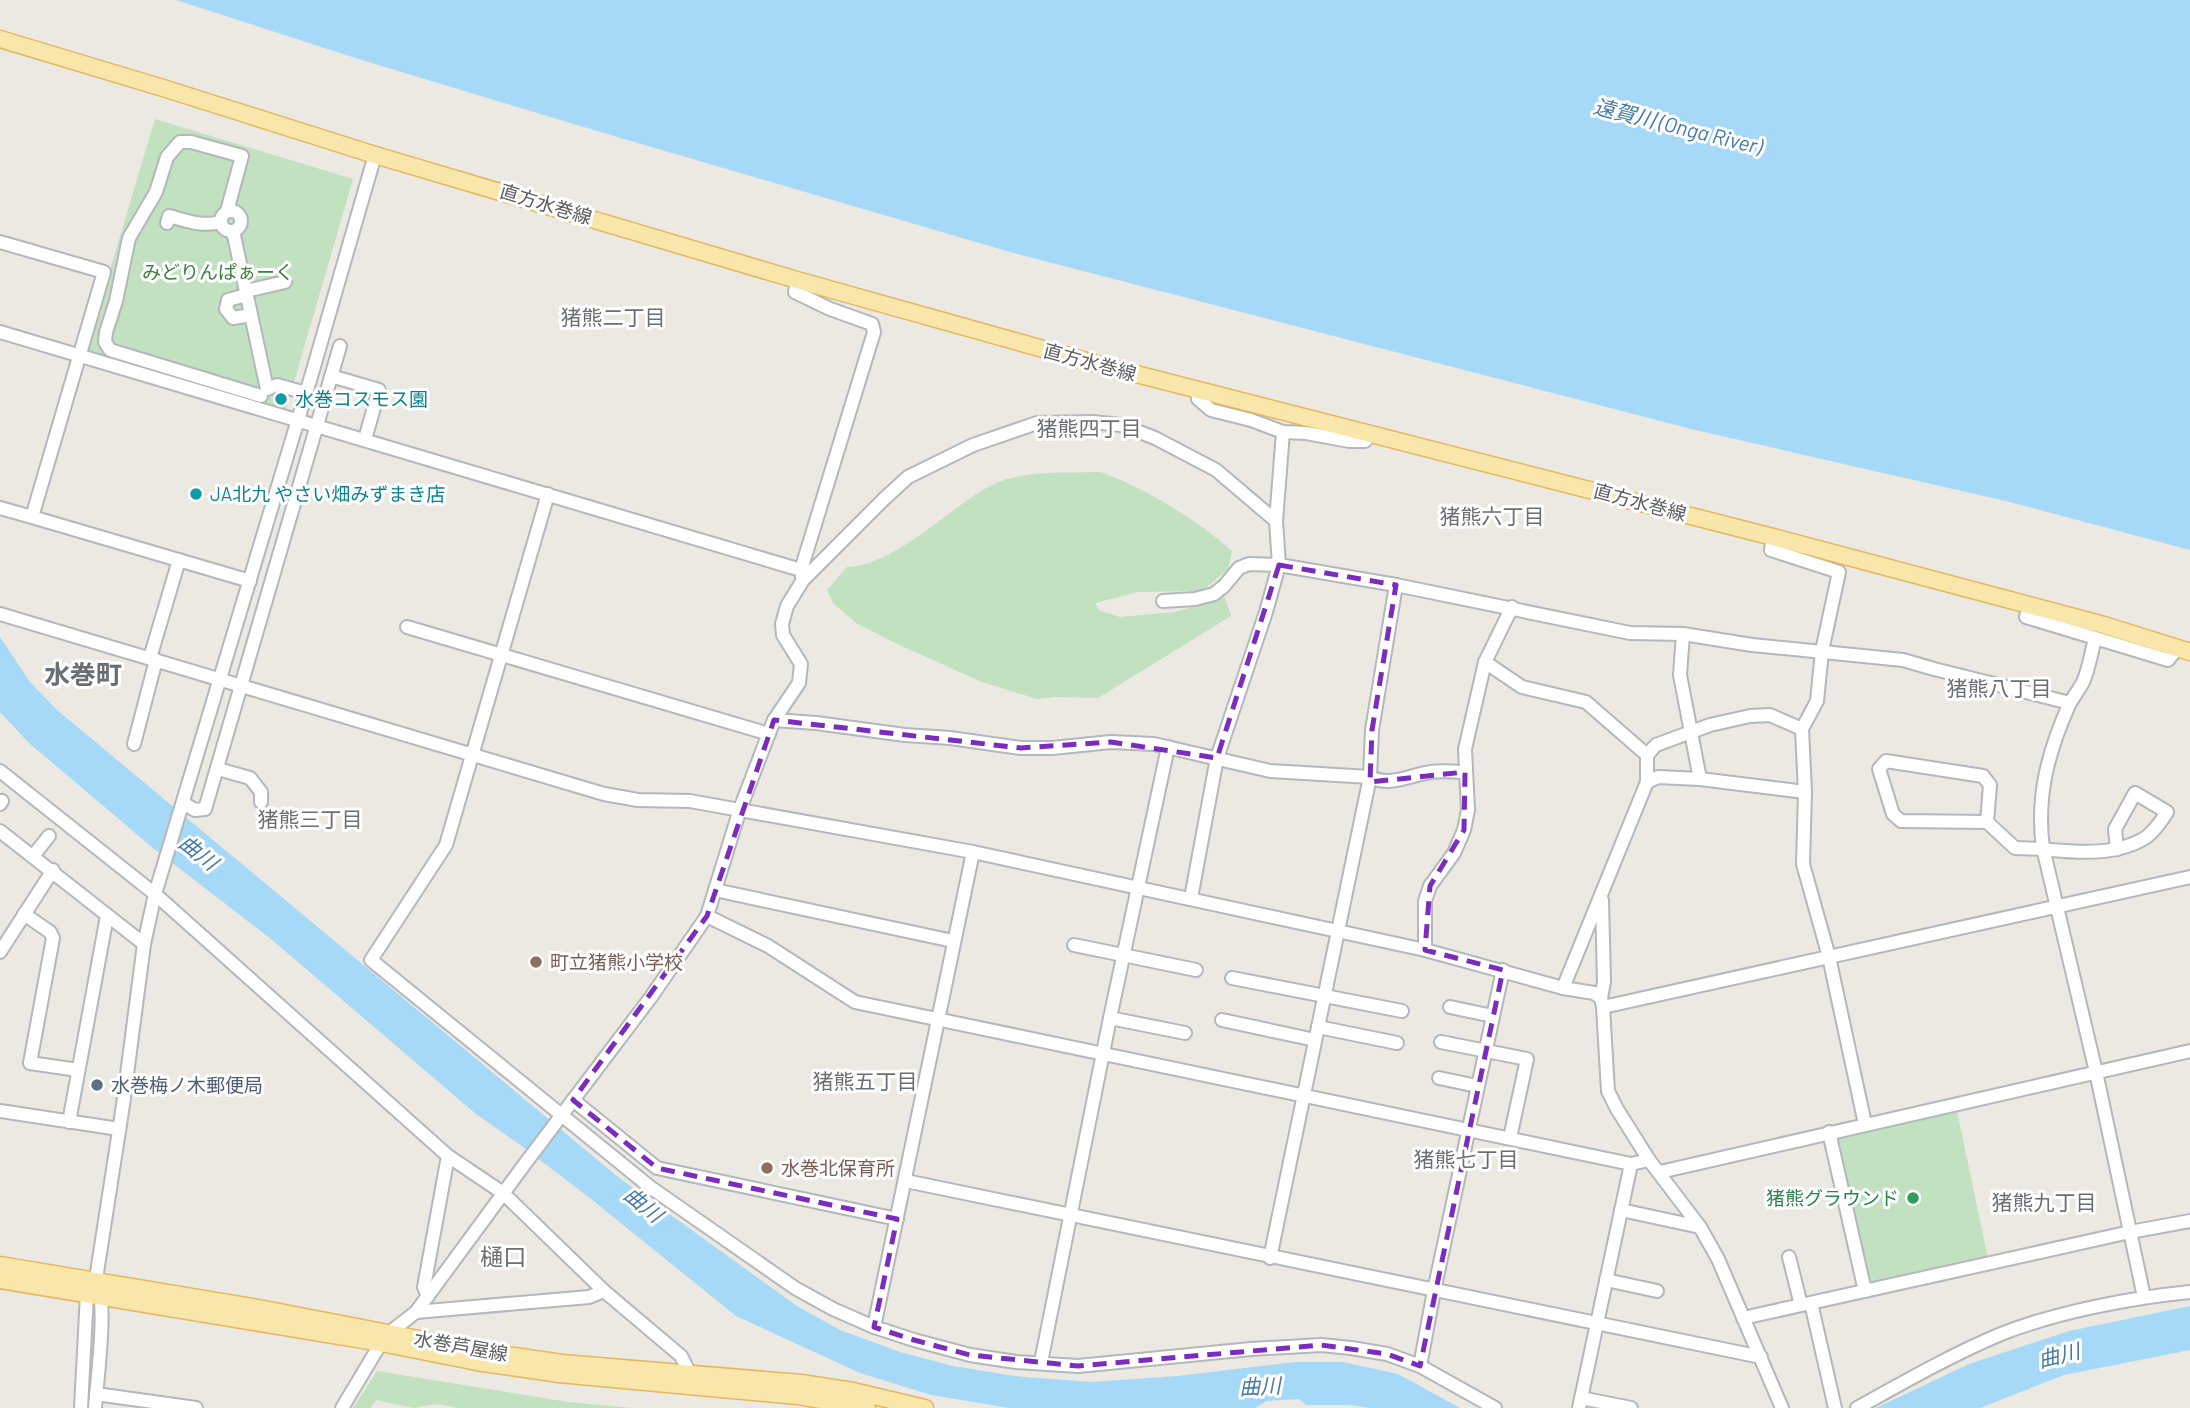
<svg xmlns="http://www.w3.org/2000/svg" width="2190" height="1408" viewBox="0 0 2190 1408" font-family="Barlow,'Noto Sans JP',sans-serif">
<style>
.green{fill:#c2e1c0}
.water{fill:#a6d9f7}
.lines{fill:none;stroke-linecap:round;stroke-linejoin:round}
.minor-casing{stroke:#b4b7bb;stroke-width:16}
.major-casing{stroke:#e4b761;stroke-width:19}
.minor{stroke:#fff;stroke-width:12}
.major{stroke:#f8e6aa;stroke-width:16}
.marked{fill:none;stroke:#7b2cbf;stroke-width:5;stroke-dasharray:14 9;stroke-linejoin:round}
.culture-dot{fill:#0f9aa8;stroke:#fff;stroke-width:2.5}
.education-dot{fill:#8d6e63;stroke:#fff;stroke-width:2.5}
.service-dot{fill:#5c6f8a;stroke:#fff;stroke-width:2.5}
.leisure-dot{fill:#2e9e5b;stroke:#fff;stroke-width:2.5}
.labels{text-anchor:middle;stroke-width:6;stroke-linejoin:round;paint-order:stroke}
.street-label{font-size:19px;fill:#5a5d61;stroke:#fff}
.park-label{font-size:19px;fill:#3c7f3b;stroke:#fff}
.culture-label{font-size:19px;fill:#0d838f;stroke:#fff;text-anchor:start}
.education-label{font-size:19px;fill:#785e54;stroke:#fff;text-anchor:start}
.service-label{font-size:19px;fill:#4e5e75;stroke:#fff;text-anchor:start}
.leisure-label{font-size:19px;fill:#27864d;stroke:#fff;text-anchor:end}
.water-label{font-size:21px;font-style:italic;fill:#457ba7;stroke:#fff}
.neighbourhood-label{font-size:21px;fill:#6b6f73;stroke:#fff}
.quarter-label{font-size:23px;fill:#6b6f73;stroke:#fff}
.district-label{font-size:26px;font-weight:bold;fill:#6b6f73;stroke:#fff}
</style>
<rect width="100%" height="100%" fill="#ebe9e1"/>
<!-- green -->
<g class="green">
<path d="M155 119 353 179 285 413 85 354Z"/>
<path d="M1101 472C1148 490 1193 517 1232 551L1228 569 1202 591 1138 592 1095 603 1099 610 1120 617 1175 612 1225 597 1231 616 1098 698 1055 697 1037 699 982 682 895 643 856 623 833 603 827 590 847 567C894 566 949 508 990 486 1018 470 1068 473 1101 472Z"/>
<path d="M1957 1111 1988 1259 1870 1286 1837 1137Z"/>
<path d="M377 1371 568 1402 632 1408H458L437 1404 413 1408 376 1400 371 1408H353Z"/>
</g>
<!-- water -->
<g class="water">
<path d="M176 0H2190V550L2010 502 1691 429 1010 252 587 128 365 61Z"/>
<path d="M0 637 30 682 57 710 618 1177 797 1306 840 1330 900 1352 953 1366 1014 1376 1092 1382 1177 1376 1296 1362H1343L1398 1374 1460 1408H1371L1350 1405H1306L1299 1399 1267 1401 1255 1408H1009L931 1395 860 1373 736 1316 591 1199 523 1147 476 1114 271 939 153 848 29 743 0 712Z"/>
<path d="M2190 1306V1350L2064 1375 1980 1408H1876L1969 1364 2069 1331Z"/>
</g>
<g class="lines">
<defs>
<g id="minor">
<circle cx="231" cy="221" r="10"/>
<path d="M227 211 242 156 191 142H180L167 157 156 192 129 238 116 301 106 332 105 342 110 350 261 396"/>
<path d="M167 223 169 216C187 221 202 227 221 222"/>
<path d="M233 231 267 389 277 385 306 393"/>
<path d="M0 242 104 272 32 517 250 581"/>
<path d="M797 280 795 292 830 309 872 324 874 332 801 570 802 577"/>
<path d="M246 291 285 282"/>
<path d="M246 295 228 300 226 309 233 318 251 315"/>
<path d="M0 332 801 570"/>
<path d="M331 376 379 390 365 439"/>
<path d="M1197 391 1198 399 1211 410 1251 420 1283 432 1306 433 1349 441H1365L1371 434"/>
<path d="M548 494 446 845 371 960 650 1187 795 1288 833 1309 874 1327 914 1340 970 1355 1016 1362 1078 1366 1251 1349 1321 1345 1351 1348 1387 1354 1420 1366 1495 1408"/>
<path d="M0 508 32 517"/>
<path d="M1773 537 1771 550 1839 572 1822 651 1817 701 1802 729 1805 792 1803 864 1829 957 1865 1124"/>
<path d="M1163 601 1195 599 1214 594 1224 586 1239 568 1249 564 1279 565 1396 585 1630 633 1683 634 1752 645 1903 660 1934 669 2070 703"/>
<path d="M2029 605 2026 617 2168 660 2178 648"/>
<path d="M0 614 604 794 638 800 690 801 973 852 1425 950 1563 988 1594 993 1601 998 1603 1007 1608 1091 1617 1109 1649 1160 1700 1227 1718 1259 1782 1408"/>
<path d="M407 627 769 734"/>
<path d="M1683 634 1680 675 1700 779"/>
<path d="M2095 639C2091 653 2089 669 2083 682 2079 690 2073 697 2069 705 2048 752 2036 797 2043 848L2096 1072 2144 1297"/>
<path d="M150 658 179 560"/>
<path d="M1485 662 1522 687 1586 702 1647 755"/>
<path d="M774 720 816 723 905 735 950 738 1021 748H1052L1111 742 1154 744 1270 771 1370 777C1390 787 1410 775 1431 772 1441 770 1454 772 1465 772"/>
<path d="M134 744 156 660"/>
<path d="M218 769 250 778 261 792V802"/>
<path d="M0 771 155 894 448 1156 503 1193 604 1291 681 1356 692 1378"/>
<path d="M1647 782 1658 777 1700 779 1805 792"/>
<path d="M2135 793 2167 812C2152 836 2144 842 2117 849L2115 829Z"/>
<path d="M183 803 195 810 205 809 340 346"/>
<path d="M0 804 2 801"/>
<path d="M1987 822 1990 785 1983 776 1886 761 1879 769 1893 814 1901 821 1987 822 2015 848C2051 848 2081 856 2117 849"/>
<path d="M0 831 144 944"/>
<path d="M33 856 49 836"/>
<path d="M715 890 953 941"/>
<path d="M1191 898 1217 758 1266 612 1279 565 1276 521 1283 432"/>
<path d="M24 914 50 932 53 938 30 1063 78 1070"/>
<path d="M707 916 768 946 855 1002 1631 1164 1649 1160"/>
<path d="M1074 945 1196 970"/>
<path d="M1425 950V901L1430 886 1454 853 1464 830 1468 810 1465 749 1485 662 1512 607"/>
<path d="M0 952 53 870"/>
<path d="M1232 978 1402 1011"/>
<path d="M1563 988 1647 782V755L1656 745 1710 725 1750 716 1770 715 1802 729"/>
<path d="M1601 998 1604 982 1602 900"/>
<path d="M1450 1007 1493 1016"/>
<path d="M1603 1007 2190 877"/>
<path d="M1110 1018 1185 1033"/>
<path d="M1222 1020 1315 1040"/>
<path d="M1318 1027 1397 1043"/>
<path d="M1441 1042 1527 1059 1510 1138"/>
<path d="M1439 1078 1477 1086"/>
<path d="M573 1100 657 1168 897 1219"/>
<path d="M0 1111 119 1129"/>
<path d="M69 1122 107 916"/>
<path d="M1829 1132 1865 1291"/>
<path d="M1660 1172 2190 1051"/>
<path d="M906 1181 1761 1357"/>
<path d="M1621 1210 1700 1227"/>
<path d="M1789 1257 1801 1305"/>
<path d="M1270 1258 1370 777 1372 730 1396 585"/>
<path d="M1606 1280 1657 1291"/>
<path d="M428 1296 424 1287 448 1156"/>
<path d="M1811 1303 1835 1408"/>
<path d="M416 1312 589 1297 604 1291"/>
<path d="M1743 1318 2130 1232 2190 1221"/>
<path d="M874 1327 973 852"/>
<path d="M1041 1362 1110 1018 1168 747"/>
<path d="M1420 1366 1434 1291 1503 970"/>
<path d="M96 1394 196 1408"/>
<path d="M1581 1398 1631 1408"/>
<path d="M81 1408 87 1294 96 1279 123 1105 144 944 155 894 313 370 375 155"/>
<path d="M95 1408C97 1381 106 1312 99 1290"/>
<path d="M342 1408 381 1343 389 1333 416 1312 527 1161 651 997 707 916 740 809 774 720 799 683 801 664 783 635 782 624 787 606 803 580 884 499 908 477 973 445 1037 423 1093 422 1121 425 1155 438 1216 470 1276 521"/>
<path d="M1579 1408 1631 1164"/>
<path d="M1857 1408C1904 1382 1951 1355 2001 1334 2057 1312 2130 1298 2190 1292"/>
</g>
<g id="major">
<path d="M0 39 163 88 375 155 797 280 1093 363 1773 537 2104 625 2190 652"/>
<path d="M0 1265 264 1309 481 1351 562 1363 801 1383 853 1391 925 1408"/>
<path d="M0 1280 381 1343 477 1362 559 1374 798 1396 867 1408"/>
</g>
</defs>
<!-- minor casing -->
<use href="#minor" class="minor-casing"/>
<!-- major casing -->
<use href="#major" class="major-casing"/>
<!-- minor -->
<use href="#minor" class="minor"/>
<!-- major -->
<use href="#major" class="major"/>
</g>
<!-- marked area -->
<path class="marked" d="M1279 565 1396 585 1372 730 1370 782 1465 772 1464 830 1430 886 1425 950 1503 970 1420 1366 1387 1354 1321 1345 1078 1366 970 1355 914 1340 874 1327 897 1219 657 1168 573 1100 707 916 774 720 1021 748 1111 742 1217 758Z"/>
<!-- markers -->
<g class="culture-dot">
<circle cx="281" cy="399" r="7"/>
<circle cx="196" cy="494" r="7"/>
</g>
<g class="education-dot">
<circle cx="536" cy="962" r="7"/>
<circle cx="767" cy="1168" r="7"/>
</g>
<circle class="service-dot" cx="97" cy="1085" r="7"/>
<circle class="leisure-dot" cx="1913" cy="1198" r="7"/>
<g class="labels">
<!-- street labels -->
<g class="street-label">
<text transform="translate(546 204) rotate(17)" y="7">直方水巻線</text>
<text transform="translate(1090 362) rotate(15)" y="7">直方水巻線</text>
<text transform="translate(1640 502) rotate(15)" y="7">直方水巻線</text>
<text transform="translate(461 1346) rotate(10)" y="7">水巻芦屋線</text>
</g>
<!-- park labels -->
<g class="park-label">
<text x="218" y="279">みどりんぱぁーく</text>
</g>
<!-- culture labels -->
<g class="culture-label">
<text x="295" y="406">水巻コスモス園</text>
<text x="210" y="501">JA北九 やさい畑みずまき店</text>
</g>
<!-- education labels -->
<g class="education-label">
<text x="550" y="969">町立猪熊小学校</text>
<text x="781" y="1175">水巻北保育所</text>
</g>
<!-- service labels -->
<g class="service-label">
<text x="111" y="1092">水巻梅ノ木郵便局</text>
</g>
<!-- leisure labels -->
<g class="leisure-label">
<text x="1899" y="1205">猪熊グラウンド</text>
</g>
<!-- water labels -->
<g class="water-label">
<text transform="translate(1678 127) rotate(14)" y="7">遠賀川 (Onga River)</text>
<text transform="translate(198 853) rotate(38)" y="7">曲川</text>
<text transform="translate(643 1205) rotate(39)" y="7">曲川</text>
<text transform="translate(2059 1356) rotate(-14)" y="7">曲川</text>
<text transform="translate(1260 1387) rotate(-3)" y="7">曲川</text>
</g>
<!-- neighbourhood labels -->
<g class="neighbourhood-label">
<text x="613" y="325">猪熊二丁目</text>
<text x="1089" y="436">猪熊四丁目</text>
<text x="1492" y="524">猪熊六丁目</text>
<text x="1999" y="696">猪熊八丁目</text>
<text x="310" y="827">猪熊三丁目</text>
<text x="865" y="1089">猪熊五丁目</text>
<text x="1466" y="1167">猪熊七丁目</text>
<text x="2044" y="1210">猪熊九丁目</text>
</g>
<!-- quarter labels -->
<g class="quarter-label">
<text x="503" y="1265">樋口</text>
</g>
<!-- district labels -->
<g class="district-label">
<text x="83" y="684">水巻町</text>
</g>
</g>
</svg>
